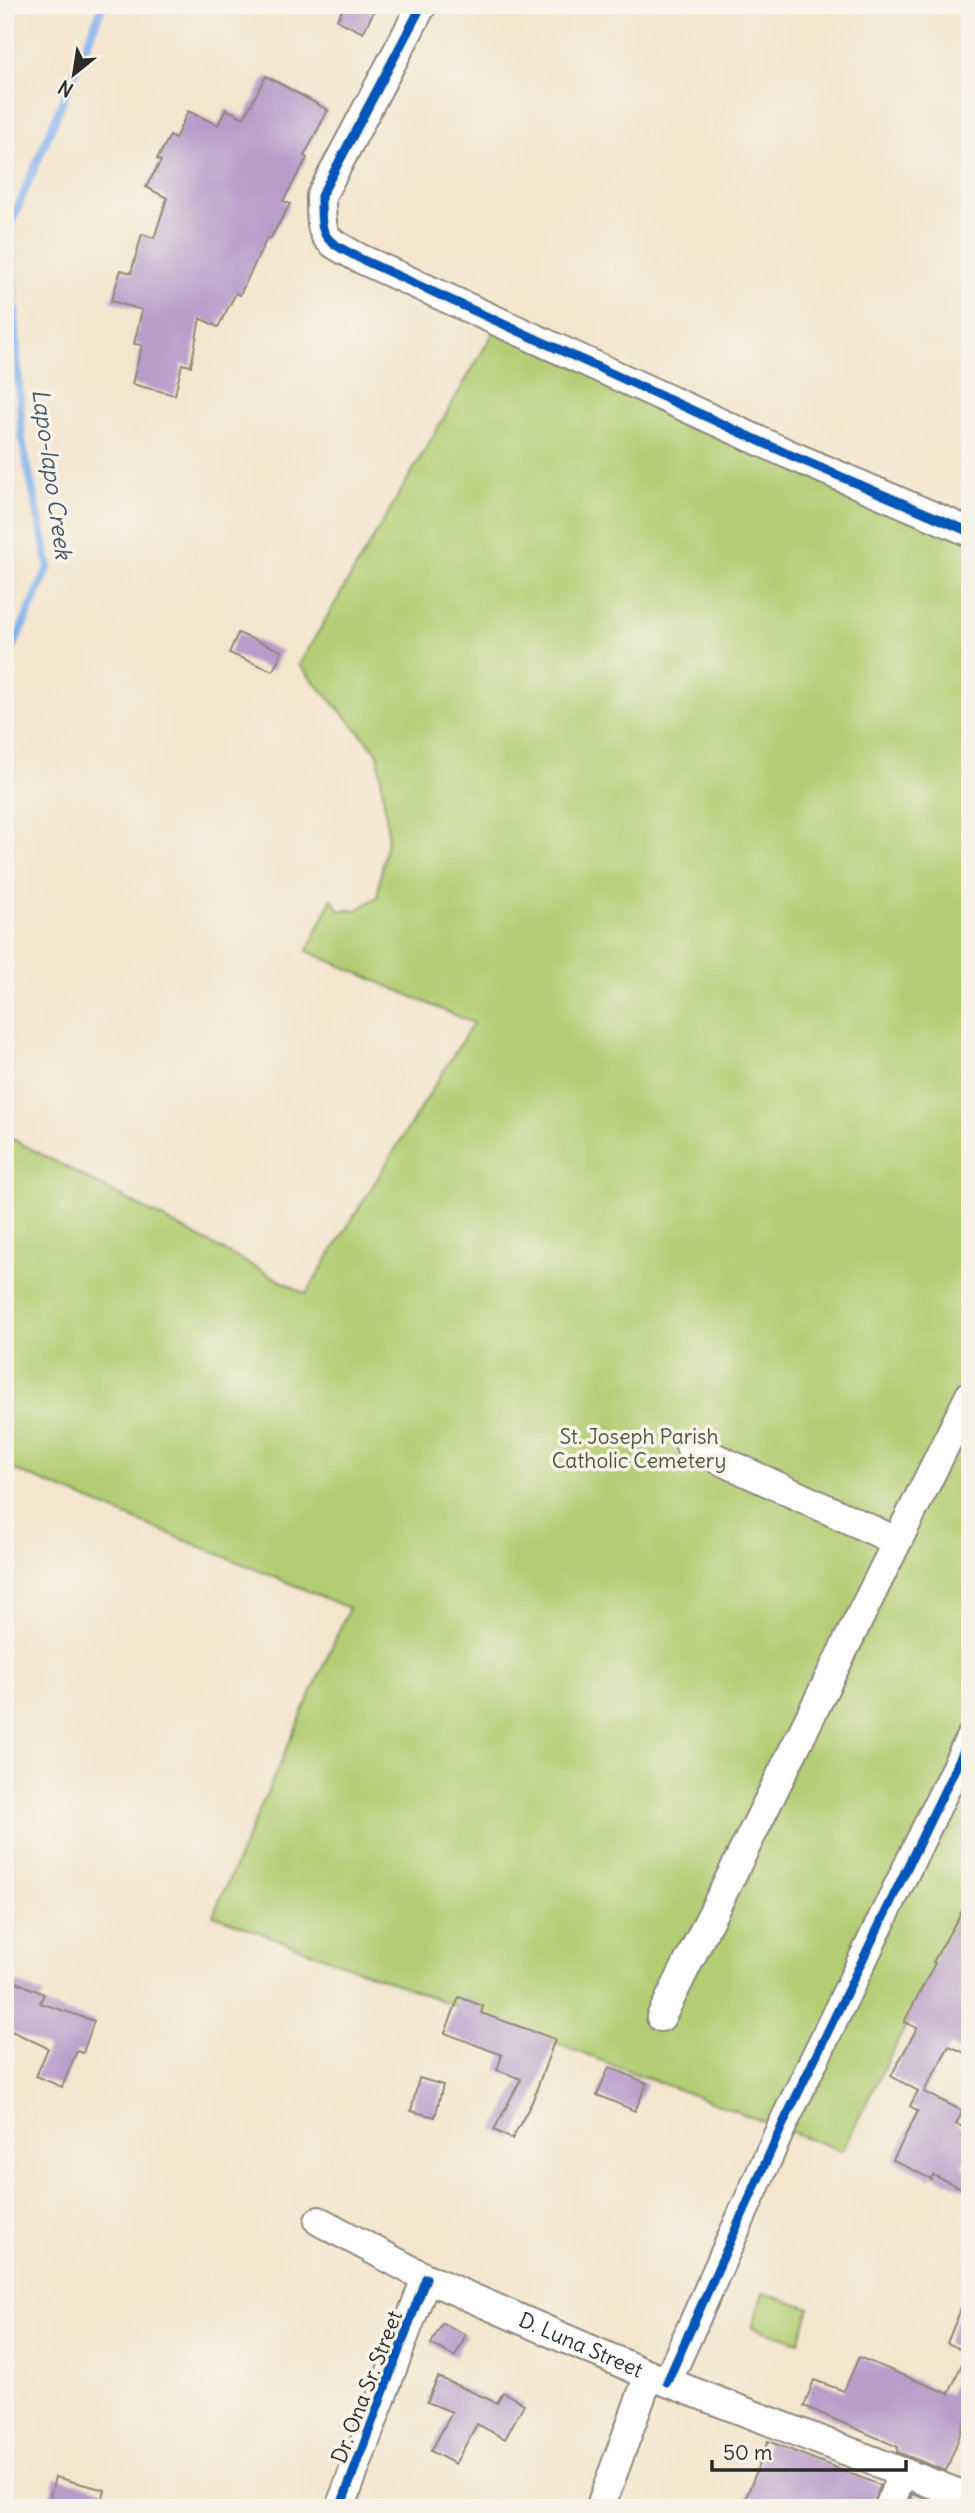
<svg xmlns="http://www.w3.org/2000/svg" width="975" height="2513" viewBox="0 0 975 2513" font-family="Delius,sans-serif">
<style>
.green{fill:#b2cd73;stroke:#6e7c4f;stroke-width:2}
.lines{fill:none;stroke-linecap:round;stroke-linejoin:round}
.stream{stroke:#81b3ed;stroke-width:8}
.building{fill:#b99cca}
.minor-casing{stroke:#90887c;stroke-width:32}
.minor{stroke:#fff;stroke-width:28}
.cycleway-casing{stroke:#f7f3e8;stroke-width:13}
.cycleway{stroke:#0057b8;stroke-width:9}
.labels{text-anchor:middle;stroke-width:7;stroke-linejoin:round;paint-order:stroke}
.park-label{font-size:21px;fill:#4d543d;stroke:#f7f3e8}
.street-label{font-size:21px;fill:#2b2b2b;stroke:#f7f3e8}
.water-label{font-size:23px;font-style:italic;fill:#455465;stroke:#f7f3e8}
</style>
<rect width="100%" height="100%" fill="#f7f3e8"/>
<filter id="ink" filterUnits="userSpaceOnUse"><feTurbulence type="fractalNoise" baseFrequency=".0143" numOctaves="2"/><feDisplacementMap in="SourceGraphic" scale="14" xChannelSelector="R" yChannelSelector="G"/><feConvolveMatrix kernelMatrix="1 2 1 2 8 2 1 2 1" color-interpolation-filters="sRGB"/></filter>
<filter id="wash" filterUnits="userSpaceOnUse"><feTurbulence type="fractalNoise" baseFrequency=".00686" numOctaves="4" result="noise"/><feDisplacementMap in="SourceGraphic" scale="28" xChannelSelector="R" yChannelSelector="G"/><feGaussianBlur stdDeviation="1.57" result="paint"/><feColorMatrix in="noise" values="0 0 0 0 0 0 0 0 0 0 0 0 0 0 0 0 0 1.4 0 .05"/><feComposite in="paint" operator="in"/></filter>
<g filter="url(#wash)">
<rect width="100%" height="100%" fill="#f4e5ce"/>
<!-- green -->
<g class="green">
<path d="M495 330 970 541V1899L842 2151 213 1915 349 1608 5 1466V1135L306 1294 473 1023 307 951 332 899 340 910H357L377 897 388 834 378 753 299 665Z"/>
<path d="M763 2293 810 2308 799 2342 752 2327Z"/>
</g>
<g class="lines">
<!-- stream -->
<path class="stream" d="M5 665 49 567 22 439 10 226 103 5"/>
</g>
<g id="blocks">
<!-- building -->
<g class="building">
<path d="M345 5H377L363 33 337 20Z"/>
<path d="M266 76 328 110 304 156 307 158 283 201 290 204 270 239 267 238 240 295 236 293 218 327 200 318 191 366 182 364 175 395 132 384 142 345 134 344 142 310 111 301 121 270 131 273 142 234 154 238 167 198 146 187 161 161 157 159 170 136 175 139 188 111 218 125 226 109 244 118Z"/>
<path d="M238 633 282 651 273 671 229 653Z"/>
<path d="M970 1897V2055L949 2046 924 2092 963 2111 956 2124 970 2130V2151L963 2167 970 2170V2192L933 2175 931 2179 893 2160 918 2111 910 2106 918 2091 891 2076 917 2028 904 2022 935 1963 933 1962Z"/>
<path d="M5 1977 44 1994 40 2003 94 2021 83 2053 77 2051 62 2087 36 2076 48 2048 5 2028Z"/>
<path d="M459 1997 483 2006 481 2013 555 2039 532 2102 512 2139 494 2130 521 2079 497 2070 502 2055 445 2033Z"/>
<path d="M609 2067 647 2083 635 2111 597 2095Z"/>
<path d="M419 2078 443 2085 435 2117 411 2111Z"/>
<path d="M969 2289 970 2408 946 2471 897 2452 898 2447 804 2406 814 2380 844 2391 859 2357 949 2394 967 2352 947 2343Z"/>
<path d="M442 2323 466 2335 455 2357 431 2344Z"/>
<path d="M438 2377 497 2403 503 2392 524 2404 505 2439 477 2424 455 2464 431 2451 452 2412 427 2402Z"/>
<path d="M768 2441 880 2485 873 2508H742Z"/>
<path d="M55 2477 105 2490 100 2508H47Z"/>
<path d="M912 2494 934 2502 932 2506 934 2508H907Z"/>
</g>
</g>
</g>
<g filter="url(#ink)">
<use href="#blocks" fill-opacity="0" stroke="#90887c" stroke-width="2"/>
<g class="lines">
<defs>
<g id="minor">
<path d="M422 5 321 196C321 241 322 238 361 259L788 454 970 532"/>
<path d="M690 1446 896 1541"/>
<path d="M661 2017 970 1395"/>
<path id="s1" d="M319 2221 426 2278 649 2375 970 2498"/>
<path d="M667 2382 782 2126 970 1738"/>
<path d="M340 2508 426 2278"/>
<path d="M600 2508 649 2375"/>
<path d="M889 2508 902 2472"/>
</g>
</defs>
<!-- minor casing -->
<use href="#minor" class="minor-casing"/>
<!-- minor -->
<use href="#minor" class="minor"/>
<defs>
<g id="cycleway">
<path d="M422 5 321 196C321 241 322 238 361 259L788 454 970 532"/>
<path d="M667 2382 782 2126 970 1738"/>
<path d="M340 2508 426 2278"/>
</g>
</defs>
<!-- cycleway casing -->
<use href="#cycleway" class="cycleway-casing"/>
<!-- cycleway -->
<use href="#cycleway" class="cycleway"/>
</g>
</g>
<g class="labels">
<!-- park labels -->
<g class="park-label">
<text x="639" y="1444">St. Joseph Parish<tspan x="639" dy="24">Catholic Cemetery</tspan></text>
</g>
<!-- street labels -->
<g class="street-label">
<text dy="7" stroke="none"><textPath href="#s1" startOffset="290">D. Luna Street</textPath></text>
<text transform="translate(367 2387) rotate(-69)" y="7">Dr. Ona Sr. Street</text>
</g>
<!-- water labels -->
<g class="water-label">
<text transform="translate(52 474) rotate(82)" y="8">Lapo-lapo Creek</text>
</g>
</g>
<!-- margin -->
<rect width="975" height="2513" fill="none" stroke="#f7f3e8" stroke-width="28"/>
<!-- north arrow -->
<g transform="translate(74 74) rotate(210)" stroke="#f7f3e8" stroke-width="5" paint-order="stroke">
<path d="M0-5L12 26L0 18L-12 26Z" fill="#2b2b2b"/>
<text y="-10" font-size="19" font-weight="bold" text-anchor="middle" fill="#2b2b2b">N</text>
</g>
<!-- scale -->
<path d="M712 2460v10h194v-10" fill="none" stroke="#2b2b2b" stroke-width="3.5"/>
<text x="723" y="2460" font-size="21" fill="#2b2b2b" stroke="#f7f3e8" stroke-width="5" paint-order="stroke">50 m</text>
</svg>
